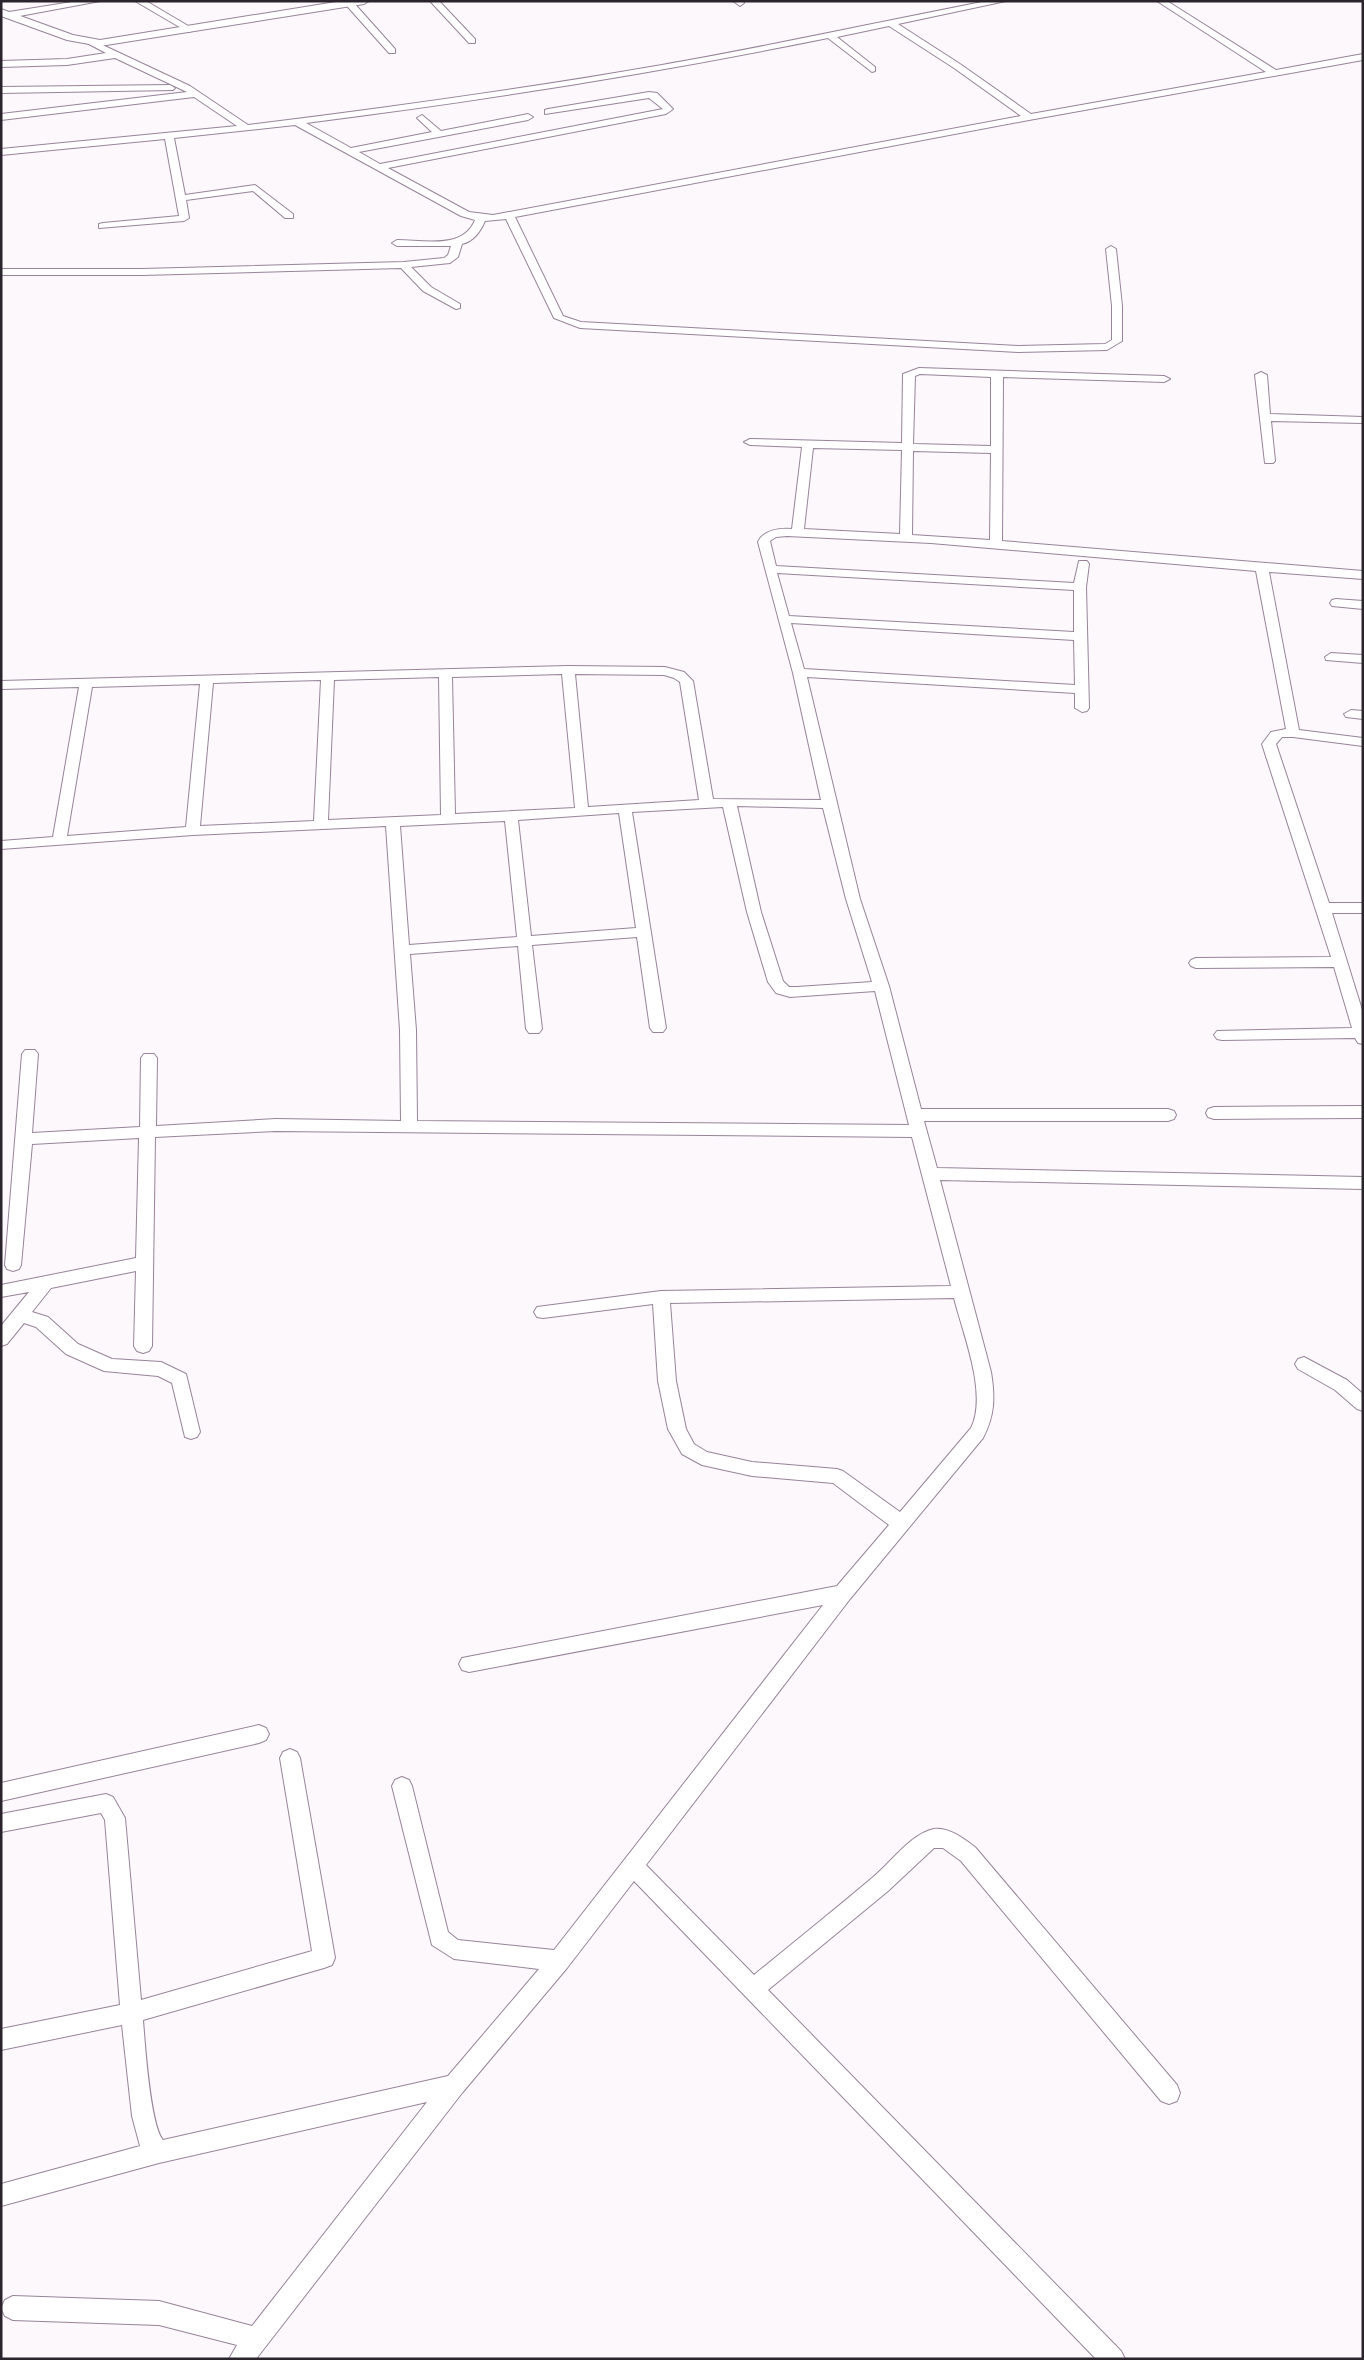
<svg xmlns="http://www.w3.org/2000/svg" width="1364" height="2360" viewBox="0 0 1364 2360" font-family="Arial,sans-serif">
<style>
.lines{fill:none;stroke-linecap:round;stroke-linejoin:round}
.minor-casing{stroke:#978498;stroke-width:2}
.tertiary-casing{stroke:#978498;stroke-width:2}
.minor{fill:#fff;fill-rule:evenodd}
.tertiary{fill:#fff;fill-rule:evenodd}
</style>
<rect width="100%" height="100%" fill="#fcf8fc"/>
<g class="lines">
<defs>
<g id="minor">
<path d="M78 1H100L9 18 5 15 9 12Z"/>
<path d="M135 1H146L195 30 188 32Z"/>
<path d="M430 1H439L475 39V43H469Z"/>
<path d="M733 1H743L744 3 740 6Z"/>
<path d="M987 1H1006L898 24 960 64 1031 114 1266 72 1157 1H1167L1276 70 1363 54V60L1029 120 515 217 563 316 581 322 1018 346 1105 344 1112 340V306L1106 249 1111 246 1116 249 1122 306V341L1107 350 1018 352 580 328 554 318 506 219 485 221C480 232 474 241 462 244L458 257 450 263 411 267 431 287 460 304V308L456 309 423 291 401 268 142 275H1V269H142L404 262 444 258 448 255 451 246H397L392 243 397 240C423 240 463 250 475 220L461 216 295 125 174 138 185 195 255 185 293 214V218H285L253 191 186 200 189 218 184 221 99 228V224L103 223 179 216 165 139 1 155V149L237 126 194 97 1 120V114L187 92 115 58 67 65 1 67V61L67 59 106 53 87 43 94 41 190 86 248 125C386 108 524 89 662 65 771 46 879 22 987 1ZM889 26 954 68 1021 116 493 215 469 212 388 168 666 114 673 109 657 93 649 92 548 109 545 110V114L649 98 663 109 380 164 359 152 528 120 533 117 528 114 441 131 422 115 417 118 432 132 351 148 306 123C481 101 656 73 828 38L872 72 875 71V67L837 37Z"/>
<path d="M347 2H353L395 49V53H389L347 6Z"/>
<path d="M170 85 175 88 173 90 1 93V87Z"/>
<path d="M919 368 1164 376 1170 379 1164 382 1003 377 1002 541 1363 571V579L1269 572 1299 730 1363 738V746L1293 737H1282L1276 744 1329 903H1363V913H1332L1363 1013V1044L1358 1043 1355 1038 1222 1040 1217 1039 1214 1035 1217 1031 1352 1028 1334 967 1196 968 1191 966 1189 963 1191 960 1196 958 1331 957 1262 744 1271 732 1286 729 1256 571 931 543 787 536 776 537 770 541 776 566 1074 583 1079 561H1087L1089 564 1086 587 1089 708 1087 711 1082 712 1075 708V693L807 677 860 899 889 986 921 1109H1168L1174 1111 1176 1115 1174 1119 1168 1121H924L937 1168 1363 1177V1189L940 1180 991 1372C995 1397 995 1415 983 1438L850 1599 646 1865 754 1975C793 1943 833 1911 872 1878 891 1863 910 1834 934 1829 949 1827 964 1839 975 1847L1177 2085 1180 2093 1177 2101 1169 2104 1161 2101 961 1861 943 1848H934L888 1891 768 1990 1121 2351 1125 2359H1096L634 1881 567 1968 462 2093 256 2359H229L237 2345 159 2325 13 2320 5 2316 1 2308 5 2300 13 2296 159 2301 252 2326 427 2102 159 2163 1 2206V2184L140 2146 132 2116 122 2025 1 2050V2029L120 2005 105 1820 101 1813 1 1832V1814L106 1794 113 1797 125 1818 141 2000 312 1951 280 1758 283 1752 290 1749 297 1752 300 1758 335 1958 332 1965 324 1968 143 2020C145 2044 150 2125 163 2140L448 2076 539 1969 454 1959 432 1945 392 1786 395 1780 402 1777 409 1780 412 1786 448 1932 458 1940 554 1950 823 1605 469 1672 462 1670 459 1664 462 1658 837 1586 889 1525 833 1483 752 1476 702 1465 682 1454 668 1429 658 1381 653 1304 543 1318 537 1317 534 1312 537 1307 661 1291 951 1286 912 1137 276 1131 155 1137 152 1346 149 1351 143 1353 137 1351 134 1346 136 1271 51 1288 32 1312 48 1317 78 1344 112 1359 161 1362 186 1374 200 1432 197 1437 191 1439 185 1437 172 1383 158 1376 104 1371 66 1354 36 1327 24 1323 7 1344 1 1346V1326L29 1292 1 1297V1285L136 1258 139 1138 32 1144 21 1265 19 1269 13 1271 7 1269 5 1265 22 1054 25 1050H35L38 1054 32 1133 140 1127 141 1058 144 1054H154L157 1058 156 1126 276 1119 401 1121 400 1030 386 826 193 835 1 849V841L53 837 79 687 1 689V681L568 666 665 667 684 672 693 681 713 799 821 800 793 673 758 542C763 530 780 528 792 529L802 447 750 445 744 442 750 439 902 443 903 374ZM920 374 991 377V446L913 444 915 376ZM813 448 902 450 900 534 804 529ZM913 451 991 453 990 540 912 535ZM777 573 1074 590V632L789 616ZM791 623 1074 640 1075 685 804 669ZM562 674 575 808 455 814 452 677ZM575 674 664 675 674 678 680 682 699 800 588 807ZM439 677 441 815 328 820 334 680ZM321 680 314 821 200 826 213 683ZM200 684 186 827 67 836 92 687ZM737 806 823 808 846 899 872 982 797 987H789L783 981 761 912ZM723 807 747 912 768 982 776 993 790 997 875 991 909 1125 417 1121 416 1030 410 954 518 946 526 1029 529 1033H539L542 1029 532 945 637 937 650 1028 653 1032H663L666 1028 632 812ZM619 813 636 928 531 936 518 820ZM505 821 517 937 409 945 400 826ZM954 1298C963 1334 988 1394 971 1428L900 1512 843 1471 837 1469 752 1462 707 1452 694 1444 686 1429 676 1381 670 1303Z"/>
<path d="M1261 372 1267 375 1270 414 1363 417V423L1271 421 1275 461 1273 463H1265L1255 375Z"/>
<path d="M1336 599 1363 601V609L1332 606 1330 603 1332 600Z"/>
<path d="M1331 653 1363 655V663L1326 660 1325 657Z"/>
<path d="M1351 710 1363 711V719L1346 717 1344 714Z"/>
<path d="M1363 1106V1118L1214 1119 1208 1117 1206 1113 1208 1109 1214 1107Z"/>
<path d="M1304 1357 1347 1380 1363 1394V1411L1357 1409 1335 1390 1298 1369 1295 1364 1298 1359Z"/>
<path d="M259 1725 266 1728 269 1734 266 1740 259 1743 1 1801V1783Z"/>
</g>
<path id="tertiary" d="M342 1H369L364 4 100 46 67 40 1 16V9L73 35 100 40Z"/>
</defs>
<!-- minor casing -->
<use href="#minor" class="minor-casing"/>
<!-- tertiary casing -->
<use href="#tertiary" class="tertiary-casing"/>
<!-- minor -->
<use href="#minor" class="minor"/>
<!-- tertiary -->
<use href="#tertiary" class="tertiary"/>
</g>
<!-- border -->
<rect width="1364" height="2360" fill="none" stroke="#2b242c" stroke-width="5"/>
</svg>
